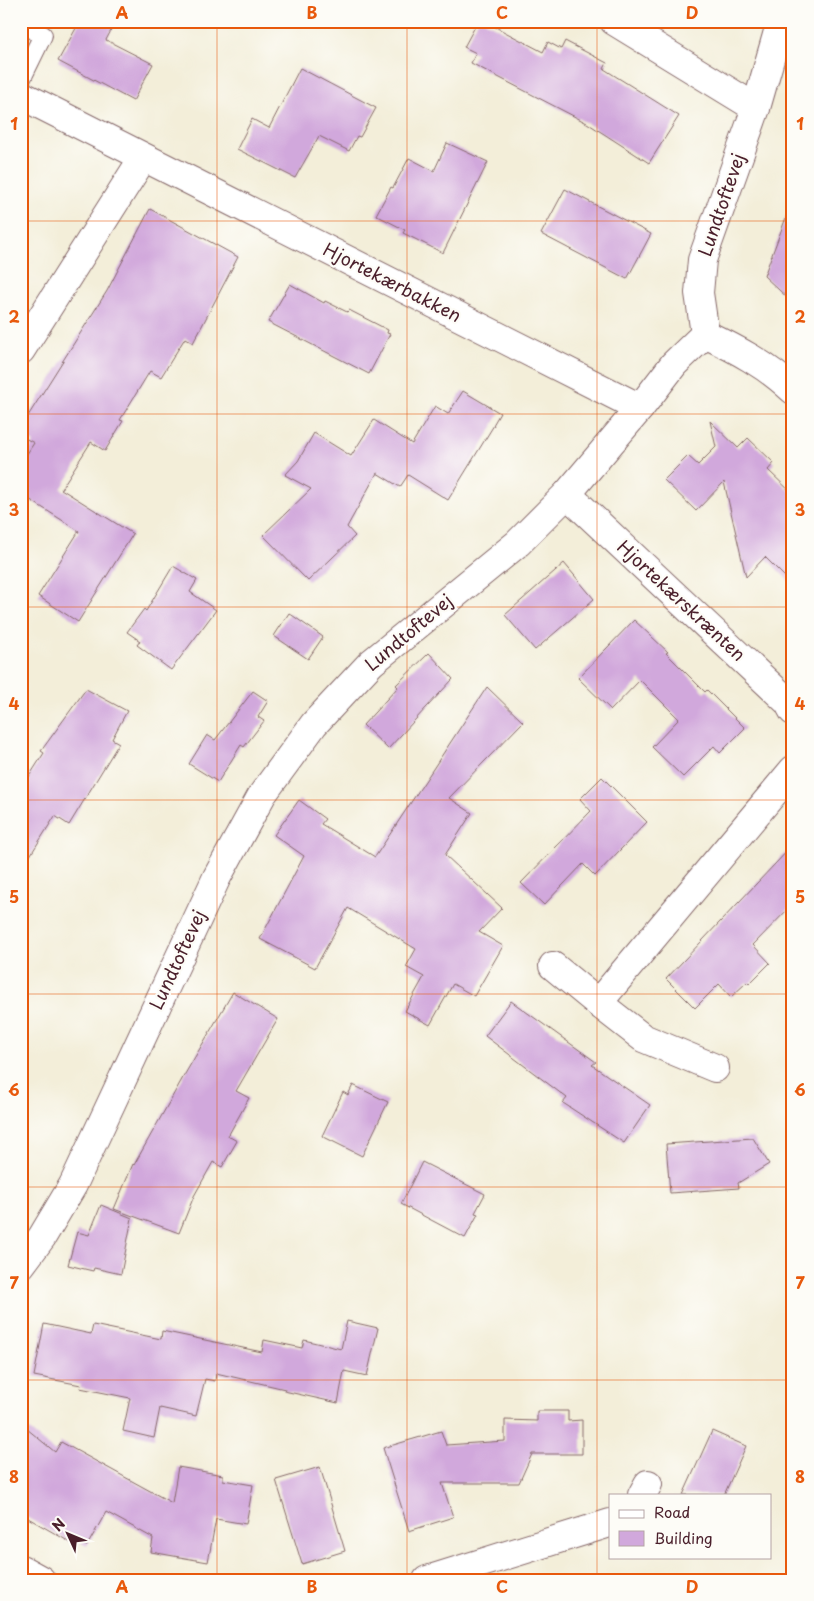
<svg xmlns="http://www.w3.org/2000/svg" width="814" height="1601" viewBox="0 0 814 1601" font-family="'Playpen Sans',sans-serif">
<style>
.building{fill:#d1a8dc}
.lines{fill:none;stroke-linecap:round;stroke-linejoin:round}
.service-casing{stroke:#856768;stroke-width:20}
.minor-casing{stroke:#856768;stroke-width:30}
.service{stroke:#fff;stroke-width:18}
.minor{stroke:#fff;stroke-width:28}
.grid{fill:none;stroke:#e8590c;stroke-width:1;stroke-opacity:0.55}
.labels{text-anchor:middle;stroke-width:4.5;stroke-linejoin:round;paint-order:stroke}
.street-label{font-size:18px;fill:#4a1f2b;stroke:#fdfcf7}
.neatline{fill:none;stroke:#e8590c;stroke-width:2}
.grid-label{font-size:16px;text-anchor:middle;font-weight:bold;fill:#e8590c}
</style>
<rect width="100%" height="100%" fill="#fdfcf7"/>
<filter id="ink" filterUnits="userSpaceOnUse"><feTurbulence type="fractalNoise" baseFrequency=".02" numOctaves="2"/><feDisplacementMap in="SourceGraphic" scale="10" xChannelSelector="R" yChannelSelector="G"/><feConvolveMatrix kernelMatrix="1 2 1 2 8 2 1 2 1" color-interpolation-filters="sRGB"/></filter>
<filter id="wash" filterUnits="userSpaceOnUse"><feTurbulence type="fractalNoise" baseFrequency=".0096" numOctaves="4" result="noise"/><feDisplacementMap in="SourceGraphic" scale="20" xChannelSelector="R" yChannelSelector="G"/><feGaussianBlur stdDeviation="1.12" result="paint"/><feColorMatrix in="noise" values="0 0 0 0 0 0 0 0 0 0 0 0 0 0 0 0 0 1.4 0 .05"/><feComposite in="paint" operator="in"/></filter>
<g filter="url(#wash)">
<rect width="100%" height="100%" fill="#f3eed9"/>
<g id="blocks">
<!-- building -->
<g class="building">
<path d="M80 21H116L106 40 153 64 133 101 58 61Z"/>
<path d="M478 21H484L543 52 548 42 561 49 565 41 607 63 604 69 679 116 649 163 587 123 471 63 476 53 464 47Z"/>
<path d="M300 68 376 108 360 137 357 136 349 151 319 136 295 178 237 149 252 119 269 128Z"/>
<path d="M447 143 488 162 443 253 403 233 405 230 376 215 391 187 393 188 409 158 434 171Z"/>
<path d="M565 189 651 234 627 279 541 234Z"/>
<path d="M790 207H793V303L764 276Z"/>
<path d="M150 209 238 257 193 343 185 338 161 377 150 371 120 420 123 421 105 451 91 442 61 489 133 534 78 622 38 596 79 531 21 494V463L34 443 21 436V427L107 291Z"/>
<path d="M290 284 324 303 325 301 347 312 349 310 388 330 387 333 390 334 369 374 268 322Z"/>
<path d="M463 391 500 413 493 425H494L448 500 408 475 400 487 377 473 347 527 355 536 308 581 263 535 311 489 285 475 298 461 314 433 351 456 374 420 412 444 435 406 448 414Z"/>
<path d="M710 421 738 448 748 438 774 463 768 470 793 494V585L765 557 746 577 724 482 696 511 664 480 688 456 698 465 716 447Z"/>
<path d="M564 563 594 599 535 650 505 615Z"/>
<path d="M173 566 197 580 190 592 216 610 171 670 137 645 140 641 127 632 144 609 146 611Z"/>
<path d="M289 613 323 637 308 659 274 636Z"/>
<path d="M634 620 668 652 666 653 705 692 707 690 745 728 720 753 714 746 683 777 652 747 679 719 640 680 611 710 578 678Z"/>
<path d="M429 653 453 679 388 749 363 725 398 687 396 685Z"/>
<path d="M487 687 523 722 449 798 472 813 445 855 502 908 479 932 503 946 474 996 453 984 430 1025 405 1011 424 977 406 967 416 949 348 908 315 968 260 939 304 856 274 835 299 800 325 819 321 824 375 857Z"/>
<path d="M86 689 127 711 112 739 119 743 69 825 55 816 21 870V789L44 753 41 751Z"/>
<path d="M253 691 268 701 258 717 264 721 244 747 241 745 218 782 189 764 207 735 215 740Z"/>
<path d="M602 777 647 822 595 876 583 864 544 905 521 883 591 811 580 799Z"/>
<path d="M793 845V904L753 945 770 963 749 984 747 982 731 997 719 984 695 1008 666 979Z"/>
<path d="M233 992 278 1019 236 1091 249 1098 228 1136 237 1141 222 1167 213 1162 194 1196 179 1233 114 1209 133 1164 134 1165 185 1074Z"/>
<path d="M511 1001 596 1062 592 1065 650 1105 624 1143 563 1103 567 1098 485 1036Z"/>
<path d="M353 1085 388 1102 362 1156 322 1136 343 1092 348 1095Z"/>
<path d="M753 1138 769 1164 738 1183 739 1188 670 1193 666 1144Z"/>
<path d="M422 1162 485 1194 475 1213 478 1214 465 1238 401 1204Z"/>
<path d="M101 1205 132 1218 121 1274 94 1268 93 1271 68 1265 77 1232 89 1235Z"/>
<path d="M347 1321 378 1328 367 1376 344 1371 338 1403 284 1391 285 1389 216 1373 215 1381 205 1379 196 1416 160 1408 154 1438 123 1431 130 1398 80 1388 81 1385 34 1376 44 1324 91 1334 93 1325 161 1339 162 1331 262 1352 264 1340 302 1348 304 1340 341 1349Z"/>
<path d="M537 1411H568V1421L582 1420V1454H532L519 1483H442L453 1517 409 1531 383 1448 441 1431 446 1445 505 1441V1420L537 1421Z"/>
<path d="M21 1424 55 1452 61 1442 172 1503 178 1467 223 1475V1480L253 1485 246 1524 216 1519 208 1562 151 1552 153 1538 106 1512 87 1546 77 1541 75 1545 21 1514Z"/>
<path d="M712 1431 746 1446 724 1495H683Z"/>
<path d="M320 1467 345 1551 302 1564 276 1480Z"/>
</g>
</g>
</g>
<g filter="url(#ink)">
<use href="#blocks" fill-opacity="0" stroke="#856768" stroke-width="1"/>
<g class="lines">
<defs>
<path id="service" d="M21 24 43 35 21 80"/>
<g id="minor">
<path d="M614 21 756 108"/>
<path d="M21 95 640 408"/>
<path d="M705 334 699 293 702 260 756 108 781 21"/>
<path d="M705 334C736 349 767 365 793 390"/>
<path d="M21 350 143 158"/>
<path d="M567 494 788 702 793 711"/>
<path d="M553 966 598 1003 643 1038 715 1068"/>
<path d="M598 1003 793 770"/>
<path d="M21 1265 42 1237 73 1185 217 877 262 795 314 724 371 663 518 543 567 494 640 408 674 364 705 334"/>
<path d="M642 1495 648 1484"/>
<path d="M21 1569 41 1580"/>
<path d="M427 1580 610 1523"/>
</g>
</defs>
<!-- service casing -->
<use href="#service" class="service-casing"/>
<!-- minor casing -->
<use href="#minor" class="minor-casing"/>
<!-- service -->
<use href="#service" class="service"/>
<!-- minor -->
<use href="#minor" class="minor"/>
</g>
</g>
<!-- grid -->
<path class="grid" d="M217 21V1580M407 21V1580M597 21V1580M21 221H793M21 414H793M21 607H793M21 800H793M21 994H793M21 1187H793M21 1380H793"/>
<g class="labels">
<!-- street labels -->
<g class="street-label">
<text transform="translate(722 205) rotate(-71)" y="6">Lundtoftevej</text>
<text transform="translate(392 283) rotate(27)" y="6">Hjortekærbakken</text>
<text transform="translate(681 601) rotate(43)" y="6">Hjortekærskrænten</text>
<text transform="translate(409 633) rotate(-40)" y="6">Lundtoftevej</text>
<text transform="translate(178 960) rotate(-65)" y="6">Lundtoftevej</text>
</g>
</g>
<!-- margin -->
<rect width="814" height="1601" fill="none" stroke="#fdfcf7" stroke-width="55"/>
<!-- legend -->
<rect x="609" y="1494" width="162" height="65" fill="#fdfcf7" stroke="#b5a4a5"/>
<rect x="619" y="1510" width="25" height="8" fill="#ffffff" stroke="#b5a4a5"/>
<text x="654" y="1518" font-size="15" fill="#4a1f2b">Road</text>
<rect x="619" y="1531" width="25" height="15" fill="#d1a8dc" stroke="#b5a4a5"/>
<text x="654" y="1544" font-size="15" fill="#4a1f2b">Building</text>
<!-- north arrow -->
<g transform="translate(68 1534) rotate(314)" stroke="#fdfcf7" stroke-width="4" paint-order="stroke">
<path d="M0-4L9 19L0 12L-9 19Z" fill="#4a1f2b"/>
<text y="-8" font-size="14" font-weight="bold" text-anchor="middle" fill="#4a1f2b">N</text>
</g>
<rect x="28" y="28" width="758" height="1546" class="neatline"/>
<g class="grid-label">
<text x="122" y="19">A</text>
<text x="312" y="19">B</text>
<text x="502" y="19">C</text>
<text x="692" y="19">D</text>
<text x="14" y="130">1</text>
<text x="800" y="130">1</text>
<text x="14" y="323">2</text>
<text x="800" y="323">2</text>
<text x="14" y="516">3</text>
<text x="800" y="516">3</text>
<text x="14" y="710">4</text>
<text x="800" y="710">4</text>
<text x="14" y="903">5</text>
<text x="800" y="903">5</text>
<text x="14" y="1096">6</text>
<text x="800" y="1096">6</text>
<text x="14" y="1289">7</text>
<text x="800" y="1289">7</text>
<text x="14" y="1483">8</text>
<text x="800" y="1483">8</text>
<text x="122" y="1593">A</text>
<text x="312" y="1593">B</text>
<text x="502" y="1593">C</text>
<text x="692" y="1593">D</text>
</g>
</svg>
